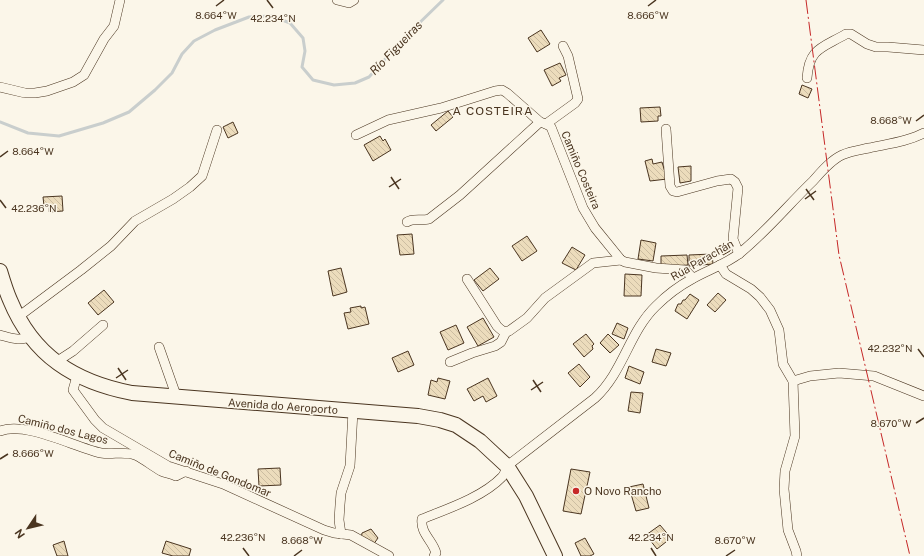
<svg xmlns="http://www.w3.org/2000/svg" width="924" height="556" viewBox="0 0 924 556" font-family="'Public Sans',sans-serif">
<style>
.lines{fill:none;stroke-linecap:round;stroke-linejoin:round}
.stream{stroke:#c9cecd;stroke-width:3}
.building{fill:url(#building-back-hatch);stroke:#4a3520}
.street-casing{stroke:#4a3520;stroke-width:10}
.primary-casing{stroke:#4a3520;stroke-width:16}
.street{stroke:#fbf6e9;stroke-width:9}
.primary{stroke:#fbf6e9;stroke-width:14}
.power{stroke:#c62828;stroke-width:1;stroke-dasharray:14 3 2 3;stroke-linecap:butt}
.ticks{fill:none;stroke:#4a3520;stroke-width:1.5}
.poi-dot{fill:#c62828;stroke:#fbf6e9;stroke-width:1.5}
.labels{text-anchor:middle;stroke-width:3;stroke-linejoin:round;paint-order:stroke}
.street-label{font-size:11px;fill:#4a3520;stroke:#fbf6e9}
.poi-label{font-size:11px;fill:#4a3520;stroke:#fbf6e9;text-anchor:start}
.water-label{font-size:12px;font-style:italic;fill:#4a3520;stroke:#fbf6e9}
.neighbourhood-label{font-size:12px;letter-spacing:1px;fill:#4a3520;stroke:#fbf6e9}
.ticks-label{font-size:10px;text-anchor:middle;fill:#4a3520;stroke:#fbf6e9;stroke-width:3;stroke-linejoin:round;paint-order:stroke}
</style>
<defs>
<pattern id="building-back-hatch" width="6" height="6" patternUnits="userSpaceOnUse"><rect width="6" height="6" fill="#ecdcbc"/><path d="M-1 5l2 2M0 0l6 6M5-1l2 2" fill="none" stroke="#ccbda1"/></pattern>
</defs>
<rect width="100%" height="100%" fill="#fbf6e9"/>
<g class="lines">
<!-- stream -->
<path class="stream" d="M0 122 28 133 59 136 103 123 129 112 155 90 172 73 182 54 194 41 215 30 249 17 272 16 290 23 303 38 305 51 302 67 313 80 334 85 355 83 369 77 408 34 443 0"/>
</g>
<!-- building -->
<g class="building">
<path d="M541 30 550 44 537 52 528 38Z"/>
<path d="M560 63 566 75 559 78 561 81 552 86 544 70Z"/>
<path d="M802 85 812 89 808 98 799 94Z"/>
<path d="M660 107 661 116H658V121L641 122 640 108Z"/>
<path d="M448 111 453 117 436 131 431 125Z"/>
<path d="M233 122 238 133 228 138 223 127Z"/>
<path d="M380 136 383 141 385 139 391 150 373 161 364 145Z"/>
<path d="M652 159 653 164 662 162 667 179 650 181 645 161Z"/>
<path d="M691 166V181L680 183 678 167Z"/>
<path d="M62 196 63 211 49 212V206H44L43 197Z"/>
<path d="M412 234 414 254 400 255 397 235Z"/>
<path d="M527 236 537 251 522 261 512 246Z"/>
<path d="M641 240 656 243 653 261 638 259Z"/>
<path d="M731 244 730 251 723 255 719 246Z"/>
<path d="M572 247 585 255 576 270 562 263Z"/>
<path d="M712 254 713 264 689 266V255Z"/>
<path d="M687 255 688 265 661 267V256Z"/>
<path d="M341 268 347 292 333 296 328 271Z"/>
<path d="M490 268 499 279 483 291 474 280Z"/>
<path d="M625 274 642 275 641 296H624Z"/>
<path d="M104 290 114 302 98 315 88 303Z"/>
<path d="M718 293 726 300 715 312 707 305Z"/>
<path d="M690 294 699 300 687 319 675 311 678 304H681L683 300H685Z"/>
<path d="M361 306V308L365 307 369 324 348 329 344 313 351 312 350 308Z"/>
<path d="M483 318 494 337 478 346 467 327Z"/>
<path d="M617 323 628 328 624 339 612 334Z"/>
<path d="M456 325 464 343 448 350 440 332Z"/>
<path d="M586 334 594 344 592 346 593 349 584 357 573 344Z"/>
<path d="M608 334 619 345 610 353 600 343Z"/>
<path d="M656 349 671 353 666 366 652 362Z"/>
<path d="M408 351 414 365 398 372 392 358Z"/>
<path d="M579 364 590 377 580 387 568 373Z"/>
<path d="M629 366 644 372 640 384 625 378Z"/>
<path d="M438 378 450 381 445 399 428 395 431 380 437 382Z"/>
<path d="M488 378 497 396 486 402 483 396 474 401 467 389Z"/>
<path d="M631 392 643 393 640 413 628 411Z"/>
<path d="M280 468 281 485 259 486 258 469Z"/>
<path d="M571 469 590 472 581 514 563 511Z"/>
<path d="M643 484 649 508 636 511 629 487Z"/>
<path d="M660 525 671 538 657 549 646 535Z"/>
<path d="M371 529 378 538 373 545 361 539 362 533Z"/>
<path d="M585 538 594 554 590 556H581L575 543Z"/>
<path d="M64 541 68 556H57L53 545Z"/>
<path d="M166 541 191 549 189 556H173L162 553Z"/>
</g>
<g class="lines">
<defs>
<g id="street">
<path d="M337 0 349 3 354 0"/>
<path d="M807 78C809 48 822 48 846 34H851L867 44 876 47H888L924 50"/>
<path d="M0 87 25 93H35L47 91 73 82 84 75 104 39 114 26 120 0"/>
<path d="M546 124 575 103 578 99 568 56 563 46"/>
<path d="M666 129 670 186 673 191 677 192 717 181 731 179 735 182 738 188 733 239 739 254"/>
<path d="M356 135 388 120 441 108 495 91 502 90 507 93 540 122 546 124 551 127 583 208 595 228 621 260 625 262 656 268 685 270 693 278"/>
<path d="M407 222C412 218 422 221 429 219L460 195 540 122"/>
<path d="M720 265 726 274 751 289 760 297 770 310 779 330 783 364 793 381 795 436 785 471 784 489 788 530 796 551 797 556"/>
<path d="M467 279 497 326C501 330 504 333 509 331L527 318 545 298 593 263 621 260"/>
<path d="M18 317 81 270 111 246 135 221 173 199 190 187 202 176 217 130"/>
<path d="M0 335C11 338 21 342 31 336"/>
<path d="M159 347 177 398"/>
<path d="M56 362 73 351 103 325"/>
<path d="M450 362 472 353 495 346 501 342 506 332"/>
<path d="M77 376 73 390 95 420 103 428 168 466 223 484 324 530 334 533 351 535 389 556"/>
<path d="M793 381 810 376 839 373 874 376 924 396"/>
<path d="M0 431C26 421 74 447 101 453 112 455 124 451 135 455 144 459 152 466 161 471 166 473 171 474 176 476L186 471"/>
<path d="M341 534 339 520 340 505 341 493 350 466 353 411"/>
<path d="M434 556 436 553C433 541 420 533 422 519 447 509 483 497 502 477 505 474 506 469 507 466L595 398C624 371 629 332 656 306 667 295 679 286 692 279 708 270 726 264 740 253 766 232 789 204 813 181 821 172 831 160 842 155 851 151 860 150 869 148 887 144 907 142 924 133"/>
</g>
<path id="primary" d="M0 271C3 281 6 291 10 300 33 356 75 382 132 393L418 416 440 420 456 425 480 441 507 466 526 496 555 556"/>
</defs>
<!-- street casing -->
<use href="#street" class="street-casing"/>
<!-- primary casing -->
<use href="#primary" class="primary-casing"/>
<!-- street -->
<use href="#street" class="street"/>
<!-- primary -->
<use href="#primary" class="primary"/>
<!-- power -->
<path class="power" d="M806 0 839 255 910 556"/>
</g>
<!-- ticks -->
<path class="ticks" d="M267 0 273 8M216 6 224 0M648 6 656 0M916 121 924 115M0 157 8 151M391 177 399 189M389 187 401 179M806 189 814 200M805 199 816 191M0 200 6 208M918 349 924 357M118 368 126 380M116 378 128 370M533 380 541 392M531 390 543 382M916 423 924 418M0 459 8 454M243 548 249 556M651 548 656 556M294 556 302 550M726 556 735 550"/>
<!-- markers -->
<circle class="poi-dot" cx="576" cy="491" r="4"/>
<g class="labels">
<!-- street labels -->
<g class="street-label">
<text transform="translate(581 170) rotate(67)" y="4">Camiño Costeira</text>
<text transform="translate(702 260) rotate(-30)" y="4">Rúa Parachán</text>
<text transform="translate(283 406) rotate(4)" y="4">Avenida do Aeroporto</text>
<text transform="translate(63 429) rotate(14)" y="4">Camiño dos Lagos</text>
<text transform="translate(220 473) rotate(22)" y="4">Camiño de Gondomar</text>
</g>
<!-- poi labels -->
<g class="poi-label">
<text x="584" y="495">O Novo Rancho</text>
</g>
<!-- water labels -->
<g class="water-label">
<text transform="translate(396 48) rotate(-46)" y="4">Río Figueiras</text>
</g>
<!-- neighbourhood labels -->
<g class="neighbourhood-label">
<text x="493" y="115">A COSTEIRA</text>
</g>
</g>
<g class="ticks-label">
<text x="216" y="19">8.664°W</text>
<text x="648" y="19">8.666°W</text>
<text x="273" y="22">42.234°N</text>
<text x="891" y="124">8.668°W</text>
<text x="33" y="155">8.664°W</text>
<text x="34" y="212">42.236°N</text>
<text x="890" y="352">42.232°N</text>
<text x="891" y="427">8.670°W</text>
<text x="33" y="457">8.666°W</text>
<text x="243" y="541">42.236°N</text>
<text x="651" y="541">42.234°N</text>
<text x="302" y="544">8.668°W</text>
<text x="735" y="544">8.670°W</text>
</g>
<!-- north arrow -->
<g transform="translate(28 528) rotate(235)" stroke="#fbf6e9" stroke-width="3" paint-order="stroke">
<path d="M0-3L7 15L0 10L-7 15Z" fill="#4a3520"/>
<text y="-6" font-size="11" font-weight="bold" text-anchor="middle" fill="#4a3520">N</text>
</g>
</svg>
